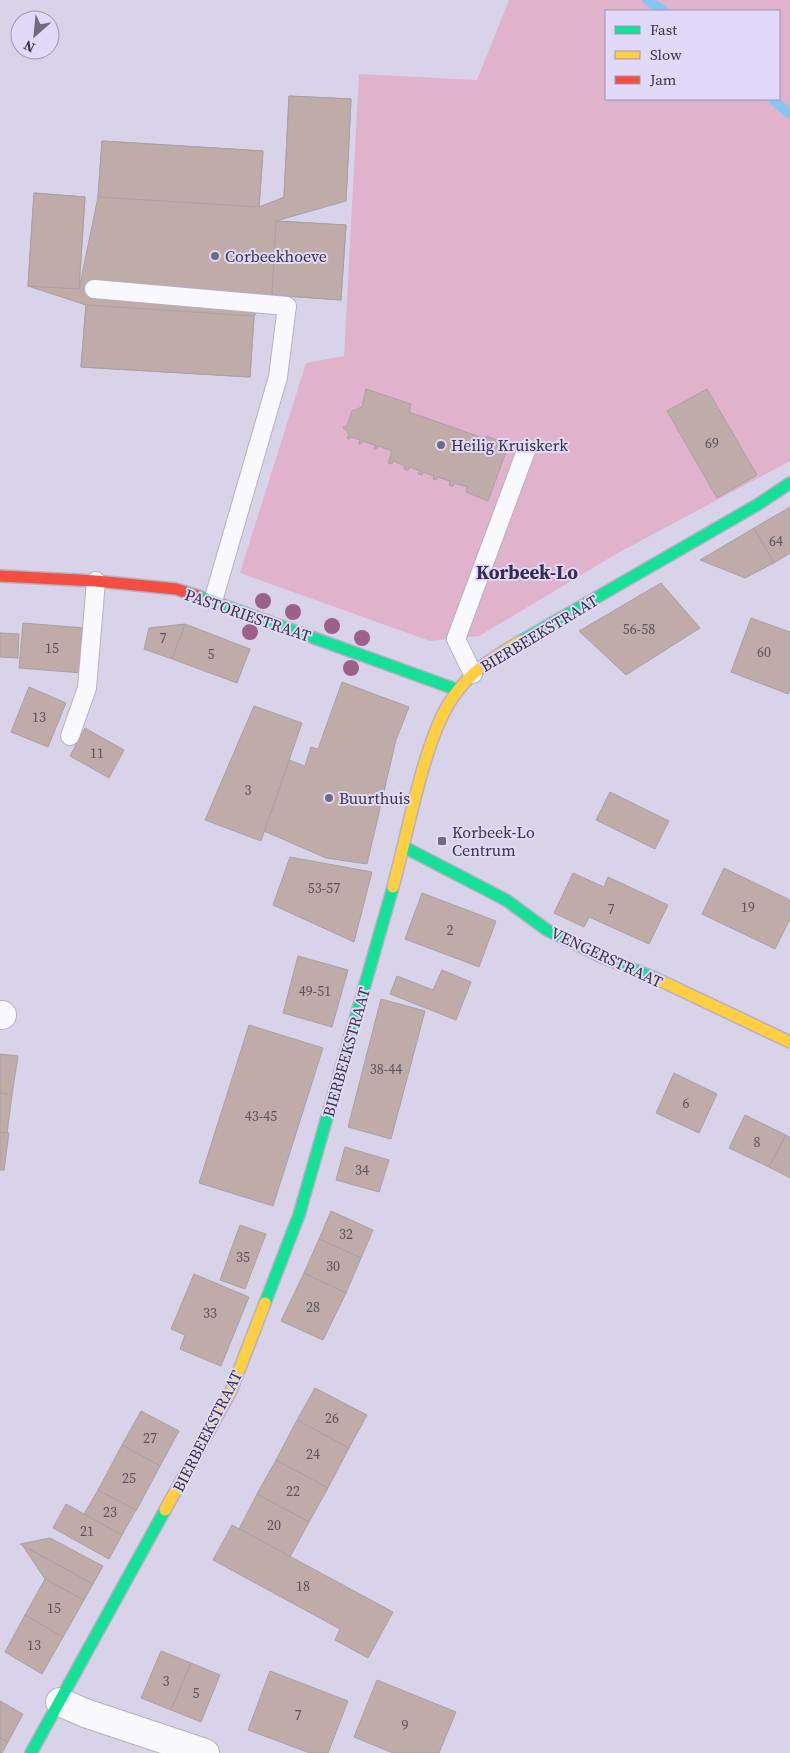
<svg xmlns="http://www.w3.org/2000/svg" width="790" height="1753" viewBox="0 0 790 1753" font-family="'Source Serif 4',serif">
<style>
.green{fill:#e0b2cb;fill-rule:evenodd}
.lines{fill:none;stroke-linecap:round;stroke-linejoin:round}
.stream{stroke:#88c4ef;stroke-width:10}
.building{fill:#bfaba7;stroke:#a9a0a5}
.lane-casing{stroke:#b5b0c2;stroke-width:20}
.street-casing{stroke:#b5b0c2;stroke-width:30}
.fast-casing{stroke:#b5b0c2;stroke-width:14}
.slow-casing{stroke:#b5b0c2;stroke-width:14}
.jam-casing{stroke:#b5b0c2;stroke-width:14}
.lane{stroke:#f9f8fc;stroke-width:18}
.street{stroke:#f9f8fc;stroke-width:28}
.fast{stroke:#16e098;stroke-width:11}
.slow{stroke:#ffcf43;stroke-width:11}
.jam{stroke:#f24e42;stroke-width:11}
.tree{fill:#9c6188}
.poi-dot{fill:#706c7e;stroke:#e1d8fa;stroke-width:2}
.labels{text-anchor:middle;stroke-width:4;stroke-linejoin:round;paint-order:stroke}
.number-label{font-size:14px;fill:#5a525d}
.poi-label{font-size:16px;fill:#383444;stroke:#e1d8fa;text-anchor:start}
.street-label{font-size:16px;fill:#383444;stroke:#e1d8fa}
.quarter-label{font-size:19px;font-weight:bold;fill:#362c4d;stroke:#e1d8fa}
</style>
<rect width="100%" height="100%" fill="#d8d3e9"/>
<!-- green -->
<path class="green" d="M509 0H790V461L616 554 479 636 430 641 240 573 306 363 344 356 359 74 477 80ZM606 11H779V99H606Z"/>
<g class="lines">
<!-- stream -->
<g class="stream">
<path d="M647 0 664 11"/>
<path d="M772 99 790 114"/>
</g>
</g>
<!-- building -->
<g class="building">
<path d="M289 96 351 99 346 201 284 197Z"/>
<path d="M289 96 351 99 346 201 276 221 346 225 341 300 272 295 254 316 250 377 81 367 86 305 28 286 34 193 85 197 79 289 98 197 102 141 263 151 259 207 284 197Z"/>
<path d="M102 141 263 151 259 207 98 197Z"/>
<path d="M34 193 85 197 79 289 28 286Z"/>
<path d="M276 221 346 225 341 300 272 295Z"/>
<path d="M86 305 254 316 250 377 81 367Z"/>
<path d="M366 389 411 404 409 412 486 439V436L509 444 488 501 466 492 467 487 454 483 453 486 449 485 450 481 437 477V480L433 479 434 476 423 472 422 475 418 474 420 471 410 467 408 470 404 469 405 466 393 461 392 464 388 463 392 451 378 446 377 449H374L376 446 363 441 361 444H359L360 440 351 437 349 439 347 438 349 435 346 429H344L343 427 347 426 352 411 362 407Z"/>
<path d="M707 389 757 475 717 498 667 411Z"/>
<path d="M790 507V553L774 563 754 528Z"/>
<path d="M754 528 774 563 745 578 700 560Z"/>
<path d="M661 583 700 628 626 675 579 631Z"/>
<path d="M751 618 790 632V689L788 694 731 672Z"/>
<path d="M23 623 85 628 82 673 19 668Z"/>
<path d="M185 624 172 659 144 649 149 628Z"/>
<path d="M185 624 250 649 237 683 172 659Z"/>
<path d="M0 633 19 634 18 658 0 657Z"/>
<path d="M342 682 409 707 396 740 367 864 326 858 264 831 289 760 305 766 311 747 318 749Z"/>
<path d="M29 687 66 703 48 747 11 732Z"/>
<path d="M254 706 302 723 261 841 205 820Z"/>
<path d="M85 728 124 750 109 778 70 756Z"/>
<path d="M610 792 669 821 655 849 596 820Z"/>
<path d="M290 857 372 872 354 942 273 905Z"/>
<path d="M724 868 790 900V919L775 949 702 914Z"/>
<path d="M573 873 604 887 608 877 668 905 649 944 589 917 584 927 554 913Z"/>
<path d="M422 893 496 921 479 967 405 939Z"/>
<path d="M298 956 348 970 332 1027 283 1013Z"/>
<path d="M442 970 471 982 456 1020 390 994 397 976 433 990Z"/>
<path d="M381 999 425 1011 391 1139 348 1127Z"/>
<path d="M249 1025 323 1048 273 1206 199 1183Z"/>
<path d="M0 1054 18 1056 12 1095 0 1093Z"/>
<path d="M674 1073 717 1094 699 1133 656 1113Z"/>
<path d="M0 1093 12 1095 7 1133 0 1132Z"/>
<path d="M745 1115 786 1135 769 1167 729 1148Z"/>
<path d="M0 1132 9 1133 4 1170H0Z"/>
<path d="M786 1135 790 1138V1178L769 1167Z"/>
<path d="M345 1147 389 1160 379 1192 336 1180Z"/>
<path d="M331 1211 373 1230 361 1258 319 1239Z"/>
<path d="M240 1225 266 1234 245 1289 220 1280Z"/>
<path d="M319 1239 361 1258 346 1293 304 1273Z"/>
<path d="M304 1273 346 1293 323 1340 281 1321Z"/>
<path d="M194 1274 249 1297 221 1366 180 1349 185 1335 171 1329Z"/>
<path d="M315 1388 367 1415 349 1448 297 1420Z"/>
<path d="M141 1411 179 1431 160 1466 122 1445Z"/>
<path d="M297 1420 349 1448 328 1488 276 1460Z"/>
<path d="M122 1445 160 1466 136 1511 98 1490Z"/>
<path d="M276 1460 328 1488 309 1522 257 1494Z"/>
<path d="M98 1490 136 1510 122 1535 84 1514Z"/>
<path d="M257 1494 309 1522 290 1557 239 1529Z"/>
<path d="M66 1504 122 1535 109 1559 53 1528Z"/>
<path d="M232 1525 393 1612 368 1658 335 1640 340 1629 213 1560Z"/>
<path d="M50 1538 103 1566 93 1584 20 1544Z"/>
<path d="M23 1546 93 1584 84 1600 45 1579Z"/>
<path d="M45 1579 84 1600 63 1637 25 1615Z"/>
<path d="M25 1615 63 1637 42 1674 5 1652Z"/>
<path d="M161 1651 191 1663 171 1710 141 1698Z"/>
<path d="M191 1663 220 1675 201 1722 171 1710Z"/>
<path d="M270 1671 348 1701 328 1753H310L248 1730Z"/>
<path d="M377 1680 456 1712 439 1753H393L354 1737Z"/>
<path d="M0 1701 23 1714 8 1742 0 1738Z"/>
<path d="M0 1738 8 1742 2 1753H0Z"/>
</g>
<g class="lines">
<defs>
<g id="lane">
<path d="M94 289 287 306 278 377 213 601"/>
<path d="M473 674 456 639 527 448"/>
<path d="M70 736 87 688 96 581"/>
</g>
<g id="street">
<path d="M0 1015H2"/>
<path d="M60 1702 85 1713 205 1753"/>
</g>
<g id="fast">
<path d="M198 596 458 690"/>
<path d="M521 641 757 505 790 483"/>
<path d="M404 847 506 900 547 930 602 957 655 978"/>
<path d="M265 1303 299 1215 393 887"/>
<path d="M31 1753 165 1510"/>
</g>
<g id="slow">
<path d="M393 887C404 846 412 805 424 765 432 739 441 711 459 689 477 667 496 656 521 641"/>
<path d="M655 978 790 1042"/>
<path d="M165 1510 231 1391 265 1303"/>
</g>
<path id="jam" d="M0 576 96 581 176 589 198 596"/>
</defs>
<!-- lane casing -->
<use href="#lane" class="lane-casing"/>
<!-- street casing -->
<use href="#street" class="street-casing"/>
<!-- fast casing -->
<use href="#fast" class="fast-casing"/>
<!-- slow casing -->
<use href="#slow" class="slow-casing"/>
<!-- jam casing -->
<use href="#jam" class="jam-casing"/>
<!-- lane -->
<use href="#lane" class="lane"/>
<!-- street -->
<use href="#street" class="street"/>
<!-- fast -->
<use href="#fast" class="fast"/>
<!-- slow -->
<use href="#slow" class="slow"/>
<!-- jam -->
<use href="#jam" class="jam"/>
</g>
<!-- trees -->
<g class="tree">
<circle cx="263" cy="601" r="8"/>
<circle cx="293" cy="612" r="8"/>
<circle cx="332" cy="626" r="8"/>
<circle cx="250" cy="632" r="8"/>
<circle cx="362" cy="638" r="8"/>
<circle cx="351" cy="668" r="8"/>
</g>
<!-- markers -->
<g class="poi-dot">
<circle cx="215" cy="256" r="5"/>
<circle cx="441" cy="445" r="5"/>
<circle cx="329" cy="798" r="5"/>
<rect x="437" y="836" width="10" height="10" rx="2.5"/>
</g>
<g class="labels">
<!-- number labels -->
<g class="number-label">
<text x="712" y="448">69</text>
<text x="776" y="546">64</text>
<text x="639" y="634">56-58</text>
<text x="163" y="643">7</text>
<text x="52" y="653">15</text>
<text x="764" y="657">60</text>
<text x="211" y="659">5</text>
<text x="39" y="722">13</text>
<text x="97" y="758">11</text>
<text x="248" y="795">3</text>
<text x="324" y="893">53-57</text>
<text x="748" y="912">19</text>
<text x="611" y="914">7</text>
<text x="450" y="935">2</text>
<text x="315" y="996">49-51</text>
<text x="386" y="1074">38-44</text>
<text x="686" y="1108">6</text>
<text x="261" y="1121">43-45</text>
<text x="757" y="1147">8</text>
<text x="362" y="1175">34</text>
<text x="346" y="1239">32</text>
<text x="243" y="1262">35</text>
<text x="333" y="1271">30</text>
<text x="313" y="1312">28</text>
<text x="210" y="1318">33</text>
<text x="332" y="1423">26</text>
<text x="150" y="1443">27</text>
<text x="313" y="1459">24</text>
<text x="129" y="1483">25</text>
<text x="293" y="1496">22</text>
<text x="110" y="1517">23</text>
<text x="274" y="1530">20</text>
<text x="87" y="1536">21</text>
<text x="303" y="1591">18</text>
<text x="54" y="1613">15</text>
<text x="34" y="1650">13</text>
<text x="166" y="1686">3</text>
<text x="196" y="1698">5</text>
<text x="298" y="1720">7</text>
<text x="405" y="1730">9</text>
</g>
<!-- poi labels -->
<g class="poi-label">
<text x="225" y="262">Corbeekhoeve</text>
<text x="451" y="451">Heilig Kruiskerk</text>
<text x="339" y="804">Buurthuis</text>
<text x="452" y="838">Korbeek-Lo<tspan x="452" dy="18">Centrum</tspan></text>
</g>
<!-- street labels -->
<g class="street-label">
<text transform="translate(248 615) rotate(19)" y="6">PASTORIESTRAAT</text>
<text transform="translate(539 633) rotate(-31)" y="6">BIERBEEKSTRAAT</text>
<text transform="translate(607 957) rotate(25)" y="6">VENGERSTRAAT</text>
<text transform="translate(346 1052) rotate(-74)" y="6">BIERBEEKSTRAAT</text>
<text transform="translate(207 1431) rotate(-63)" y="6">BIERBEEKSTRAAT</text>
</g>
<!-- quarter labels -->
<g class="quarter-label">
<text x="527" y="579">Korbeek-Lo</text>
</g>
</g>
<!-- legend -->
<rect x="605" y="10" width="175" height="90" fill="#e1d8fa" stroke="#9d96b1"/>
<rect x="615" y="26" width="25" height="8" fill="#16e098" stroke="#9d96b1"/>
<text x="650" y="35" font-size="15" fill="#383444">Fast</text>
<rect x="615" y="51" width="25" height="8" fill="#ffcf43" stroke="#9d96b1"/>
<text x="650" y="60" font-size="15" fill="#383444">Slow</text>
<rect x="615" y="76" width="25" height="8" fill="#f24e42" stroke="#9d96b1"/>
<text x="650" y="85" font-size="15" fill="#383444">Jam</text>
<!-- north arrow -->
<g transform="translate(35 35) rotate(207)"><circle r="24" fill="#e1d8fa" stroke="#9d96b1"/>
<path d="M0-4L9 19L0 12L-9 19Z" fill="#706c7e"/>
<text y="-8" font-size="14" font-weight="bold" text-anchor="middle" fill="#383444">N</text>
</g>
</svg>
